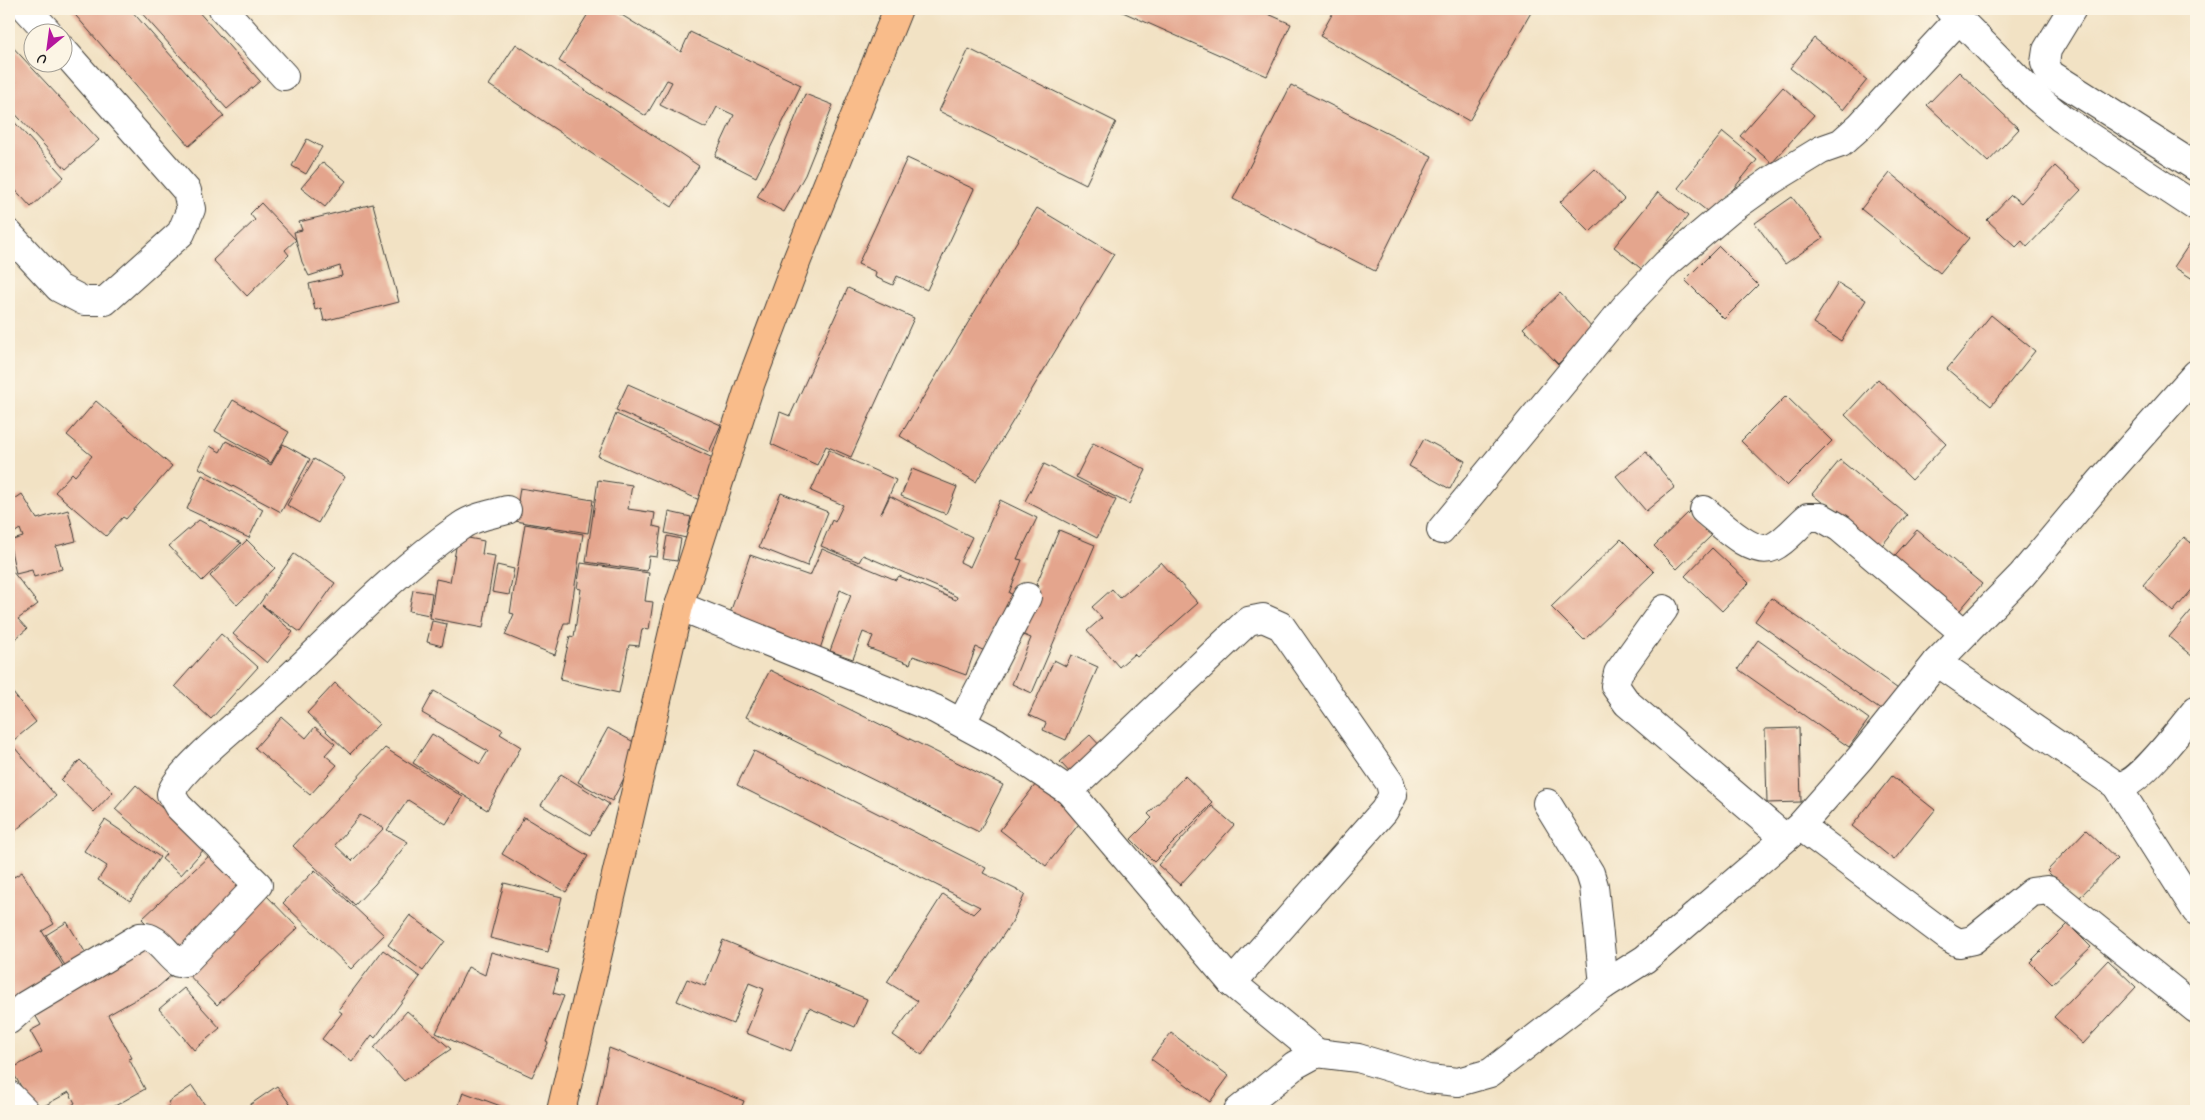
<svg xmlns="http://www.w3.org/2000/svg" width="2205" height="1120" viewBox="0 0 2205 1120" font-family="Mynerve,sans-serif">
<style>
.building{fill:#e4a58d;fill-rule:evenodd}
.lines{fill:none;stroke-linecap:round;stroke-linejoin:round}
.minor-casing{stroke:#3c3a35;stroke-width:30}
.primary-casing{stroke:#3c3a35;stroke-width:30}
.minor{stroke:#fff;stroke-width:28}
.primary{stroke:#f9bc8a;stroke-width:28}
</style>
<rect width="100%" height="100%" fill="#fcf5e5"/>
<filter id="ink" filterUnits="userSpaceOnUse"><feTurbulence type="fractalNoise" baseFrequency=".02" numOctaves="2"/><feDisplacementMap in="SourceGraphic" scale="10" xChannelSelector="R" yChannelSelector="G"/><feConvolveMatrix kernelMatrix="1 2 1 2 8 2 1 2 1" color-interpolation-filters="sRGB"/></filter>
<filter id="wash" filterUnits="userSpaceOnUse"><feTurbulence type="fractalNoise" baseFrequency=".0096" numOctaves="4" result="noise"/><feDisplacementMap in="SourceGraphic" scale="20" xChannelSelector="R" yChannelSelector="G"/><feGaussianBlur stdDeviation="1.12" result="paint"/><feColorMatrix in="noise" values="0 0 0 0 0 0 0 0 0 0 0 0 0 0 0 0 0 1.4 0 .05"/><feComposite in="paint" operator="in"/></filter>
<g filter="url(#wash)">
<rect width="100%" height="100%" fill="#f2e2c4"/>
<g id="blocks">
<!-- building -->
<g class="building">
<path d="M70 9H130L224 116 189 146Z"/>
<path d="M138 9H196L260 81 227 109Z"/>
<path d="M591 9H612L681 52 690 32 801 85 756 177 715 156 734 115 717 107 706 128 660 105 672 82 667 80 646 116 559 61Z"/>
<path d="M1116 9H1257L1291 24 1267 76Z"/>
<path d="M1335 9H1533L1469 121 1320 36Z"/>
<path d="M1814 38 1867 80 1843 110 1790 68Z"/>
<path d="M9 43 99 140 66 169 9 107Z"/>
<path d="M516 44 699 166 672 207 489 85Z"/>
<path d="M969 49 1116 122 1086 184 939 111Z"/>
<path d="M1959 72 2019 129 1988 162 1927 105Z"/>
<path d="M1291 85 1432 156 1375 271 1233 199Z"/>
<path d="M1783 87 1814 115 1772 163 1740 136Z"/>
<path d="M805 94 833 105 805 175 784 212 757 197 778 160Z"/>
<path d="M9 116 64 177 31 207 9 183Z"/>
<path d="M1723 132 1757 160 1712 215 1678 188Z"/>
<path d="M307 139 322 147 306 174 292 166Z"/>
<path d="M907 158 974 189 927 290 897 276 893 285 875 277 876 272 858 264Z"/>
<path d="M323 162 346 181 325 207 301 188Z"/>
<path d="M2055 166 2081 190 2027 247 2022 241 2016 247 1987 220 2011 195 2021 203Z"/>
<path d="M1595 169 1624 199 1590 232 1560 202Z"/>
<path d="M1890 173 1969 238 1940 273 1861 209Z"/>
<path d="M1658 192 1688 216 1644 271 1614 247Z"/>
<path d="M1792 197 1823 238 1785 264 1755 223Z"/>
<path d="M261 203 296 240 294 232 302 230 299 222 373 204 399 302 324 321 321 308 315 310 309 284 342 276 340 266 309 276 302 262 296 240 285 250 289 255 247 296 213 260 255 220 250 214Z"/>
<path d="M1037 208 1114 254 976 482 900 436Z"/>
<path d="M2192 240 2196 243V281L2174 267Z"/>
<path d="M1719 246 1758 285 1724 319 1685 280Z"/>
<path d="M1838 283 1866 300 1841 341 1813 323Z"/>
<path d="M848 288 914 318 851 457 826 446 817 465 771 444 780 412 790 416Z"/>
<path d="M1560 293 1594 330 1558 364 1523 328Z"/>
<path d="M1991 315 2035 351 1991 406 1947 369Z"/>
<path d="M1878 379 1946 444 1912 480 1845 415Z"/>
<path d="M628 384 721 425 709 452 616 410Z"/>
<path d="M1786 396 1832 441 1787 486 1741 441Z"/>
<path d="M233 400 289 432 271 463 215 431Z"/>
<path d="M96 401 172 466 126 519 123 517 106 536 55 492 72 473 75 476 92 456 67 435Z"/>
<path d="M616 414 715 459 702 501 598 456Z"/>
<path d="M1424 439 1465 461 1450 489 1409 466Z"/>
<path d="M226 441 271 465 283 444 310 459 281 512 199 468 210 446 220 452Z"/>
<path d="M1093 443 1146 470 1129 504 1076 477Z"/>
<path d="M829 450 896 480 881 514 890 496 972 537 960 562 970 567 1000 500 1037 518 1017 559 1022 560 1009 593 1019 597 1007 627 997 623 985 651 976 647 966 675 913 656 910 664 868 648 873 636 863 632 853 659 830 651 851 595 840 590 820 649 729 616 750 555 810 576 822 549 896 580 899 576 956 600 957 597 942 589 863 555 859 562 821 546 832 520 835 522 843 505 811 491Z"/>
<path d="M1646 452 1675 487 1646 511 1616 476Z"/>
<path d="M314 459 345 477 318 523 287 505Z"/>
<path d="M1840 460 1907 515 1879 549 1812 494Z"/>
<path d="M1044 464 1116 500 1097 538 1025 501Z"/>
<path d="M912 469 957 487 946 514 901 496Z"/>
<path d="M202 475 263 509 249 538 187 509Z"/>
<path d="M598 480 632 485 628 509 655 513 653 526 661 528 657 557 649 556 647 571 586 562Z"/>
<path d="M520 488 593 500 588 533 515 521Z"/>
<path d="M781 493 828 512 807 566 759 547Z"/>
<path d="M22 494 37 519 68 510 76 541 56 546 62 569 34 577 32 570 16 574 9 541 23 537 20 529 9 536V503Z"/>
<path d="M669 512 691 517 686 538 665 533Z"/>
<path d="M1689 512 1712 535 1677 569 1654 546Z"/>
<path d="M199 520 241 543 202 581 169 546Z"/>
<path d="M525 524 583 534 569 623H564L555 655 505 635 514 614 510 613Z"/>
<path d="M1059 530 1095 545 1032 693 1012 684 1031 638 1019 633 1039 586 1036 585Z"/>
<path d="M1917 530 1982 584 1955 616 1890 561Z"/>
<path d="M458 536 484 541 482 554 495 556 483 628 430 618 436 579 450 582Z"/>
<path d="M667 536 681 539 677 561 663 559Z"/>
<path d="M2184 537 2196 547V585L2173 612 2143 585Z"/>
<path d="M1621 539 1654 572 1584 640 1551 607Z"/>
<path d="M247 540 275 568 237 605 210 576Z"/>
<path d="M1712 548 1749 583 1722 611 1685 576Z"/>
<path d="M294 554 335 583 300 632 262 605 293 632 267 663 233 634 260 603Z"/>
<path d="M1161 562 1198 603 1137 657 1134 654 1119 667 1087 631 1102 618 1092 607 1112 589 1120 598Z"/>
<path d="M581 563 649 573 645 601 653 602 649 630 642 629 639 646 629 645 619 693 560 680 570 636 574 637 581 589 577 588Z"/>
<path d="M497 565 514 569 509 595 492 592Z"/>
<path d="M9 567 38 604 18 619 27 629 9 644Z"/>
<path d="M413 590 432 593 429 615 409 611Z"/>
<path d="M1771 598 1901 691 1885 713 1755 621Z"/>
<path d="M2196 605V653L2193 657 2169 637Z"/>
<path d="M432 621 447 624 442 646 427 642Z"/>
<path d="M221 634 258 667 211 719 175 686Z"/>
<path d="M1758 640 1869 719 1849 747 1738 669Z"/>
<path d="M1071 655 1098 667 1066 740 1043 730 1046 723 1029 715 1054 660 1066 666Z"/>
<path d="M770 670 1003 785 979 832 746 717Z"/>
<path d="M335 683 379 724 350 754 307 713Z"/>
<path d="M9 688 36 722 9 744Z"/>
<path d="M434 691 503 730 500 734 521 747 487 810 413 763 432 734 480 764 488 751 422 713Z"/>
<path d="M282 717 306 738 315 727 335 744 325 755 337 765 310 795 255 748Z"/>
<path d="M608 728 641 746 612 801 578 782Z"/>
<path d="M1799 728 1801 802 1767 803 1765 729Z"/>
<path d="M1090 735 1104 750 1074 777 1060 762Z"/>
<path d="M14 747 56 796 9 836V751Z"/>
<path d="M385 748 463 797 446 824 408 800 387 830 408 842 375 884 355 905 293 846ZM360 815 384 828 352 861 335 845Z"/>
<path d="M754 751 986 868 983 873 1025 894 1012 922 922 1055 893 1035 918 1001 887 982 943 894 973 914 980 907 737 785Z"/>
<path d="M80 760 113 792 94 812 61 780Z"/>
<path d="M561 774 609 804 590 835 541 805Z"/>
<path d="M1185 776 1213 803 1154 862 1131 839 1152 818 1148 814Z"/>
<path d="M1892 776 1935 810 1894 860 1852 826Z"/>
<path d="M1036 784 1082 820 1046 866 1000 830Z"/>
<path d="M136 785 206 847 181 875 162 859 166 854 115 809Z"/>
<path d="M1212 806 1234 825 1180 885 1158 865Z"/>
<path d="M524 817 588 856 566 892 502 854Z"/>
<path d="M105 820 160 857 130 901 98 880 107 866 84 851Z"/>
<path d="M2086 830 2117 859 2077 900 2047 871Z"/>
<path d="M210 855 244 890 176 955 142 919Z"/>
<path d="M9 868 14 877 22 872 54 924 42 931 69 976 9 1007Z"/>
<path d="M315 870 384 935 351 969 283 903Z"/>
<path d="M504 883 562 897 548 952 490 938Z"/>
<path d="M266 895 298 928 217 1005 185 971Z"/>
<path d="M410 915 445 941 423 971 388 945Z"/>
<path d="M67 922 90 960 69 972 46 935Z"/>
<path d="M2068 924 2091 947 2052 984 2030 962Z"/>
<path d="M723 940 867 999 855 1027 809 1008 791 1051 746 1033 764 989 749 983 733 1024 677 1001 687 979 705 986Z"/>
<path d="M148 942 174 973 158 987 108 1015 132 1058 129 1059 145 1089 106 1111H70L68 1108 75 1103 69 1092 35 1111 11 1069 42 1052 30 1031 41 1025 31 1008Z"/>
<path d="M383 950 420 977 375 1038 372 1035 352 1062 322 1039 342 1013 338 1010Z"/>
<path d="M491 952 559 970 553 993 564 996 546 1042 548 1043 532 1077 436 1033 468 967 485 975Z"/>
<path d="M2108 960 2136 987 2083 1044 2054 1017Z"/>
<path d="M184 988 220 1028 194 1050 159 1009Z"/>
<path d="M407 1011 451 1049 404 1081 374 1048Z"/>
<path d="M1171 1033 1229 1076 1210 1102 1151 1059Z"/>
<path d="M609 1048 744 1101 740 1111H596Z"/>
<path d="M192 1086 209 1111H161L170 1105 168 1102Z"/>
<path d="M277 1086 295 1111H241Z"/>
<path d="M463 1092 514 1111H457Z"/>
</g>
</g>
</g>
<g filter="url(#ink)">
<use href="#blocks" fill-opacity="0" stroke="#3c3a35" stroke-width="1"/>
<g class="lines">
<defs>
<g id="minor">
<path d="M27 9 48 32"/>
<path d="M223 9 284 76"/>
<path d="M1949 9 2035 96 2061 118 2196 207"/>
<path d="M2072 9 2047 50 2045 63 2050 74 2196 167"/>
<path d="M9 234 59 288 84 301H105L181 233 191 209 187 191 62 49"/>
<path d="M1704 510C1719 522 1752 557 1773 547 1786 541 1797 526 1808 517H1821L1840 528 1964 633"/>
<path d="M1441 530 1626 306 1666 264 1730 210 1772 180 1821 150 1841 143 1860 126 1960 18"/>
<path d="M679 606 935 709 996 742 1069 791 1232 983 1317 1053"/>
<path d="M1664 609 1618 673 1615 686 1627 703 1785 838"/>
<path d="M1937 662 2116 785 2196 911"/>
<path d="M962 722 1027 597"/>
<path d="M2116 785C2118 785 2121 786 2123 785 2140 782 2184 725 2196 710"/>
<path d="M1069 791 1248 621 1263 618 1281 626 1390 783 1393 795 1384 811 1232 983"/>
<path d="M1547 803 1590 873 1594 886 1604 985"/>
<path d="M1800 826 1948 937 1959 943 1973 940 2032 892 2048 890 2196 1009"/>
<path d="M9 1020 26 1005 140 937C157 935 165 953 178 963L185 962 258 885 178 806 171 794C176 771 250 714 272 694 334 637 391 574 461 526 473 517 493 514 507 510"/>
<path d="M9 1095 25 1111"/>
<path d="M1238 1111 1295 1065 1317 1053 1358 1058 1428 1079 1458 1082 1490 1073 1604 985 1645 959 1800 826 1860 758 1937 662 2022 575 2101 481 2196 374"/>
</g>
<path id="primary" d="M561 1111 679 606 751 382 797 260 898 9"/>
</defs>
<!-- minor casing -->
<use href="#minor" class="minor-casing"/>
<!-- primary casing -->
<use href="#primary" class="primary-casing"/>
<!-- minor -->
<use href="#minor" class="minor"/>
<!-- primary -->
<use href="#primary" class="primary"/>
</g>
</g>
<!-- margin -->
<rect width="2205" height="1120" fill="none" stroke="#fcf5e5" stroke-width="30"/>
<!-- north arrow -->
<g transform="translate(48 48) rotate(209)"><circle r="24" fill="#fcf5e5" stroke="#a29e95"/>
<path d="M0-4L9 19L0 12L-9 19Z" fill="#b5179e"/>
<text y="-8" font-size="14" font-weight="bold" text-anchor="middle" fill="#1c1c1c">U</text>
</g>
</svg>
